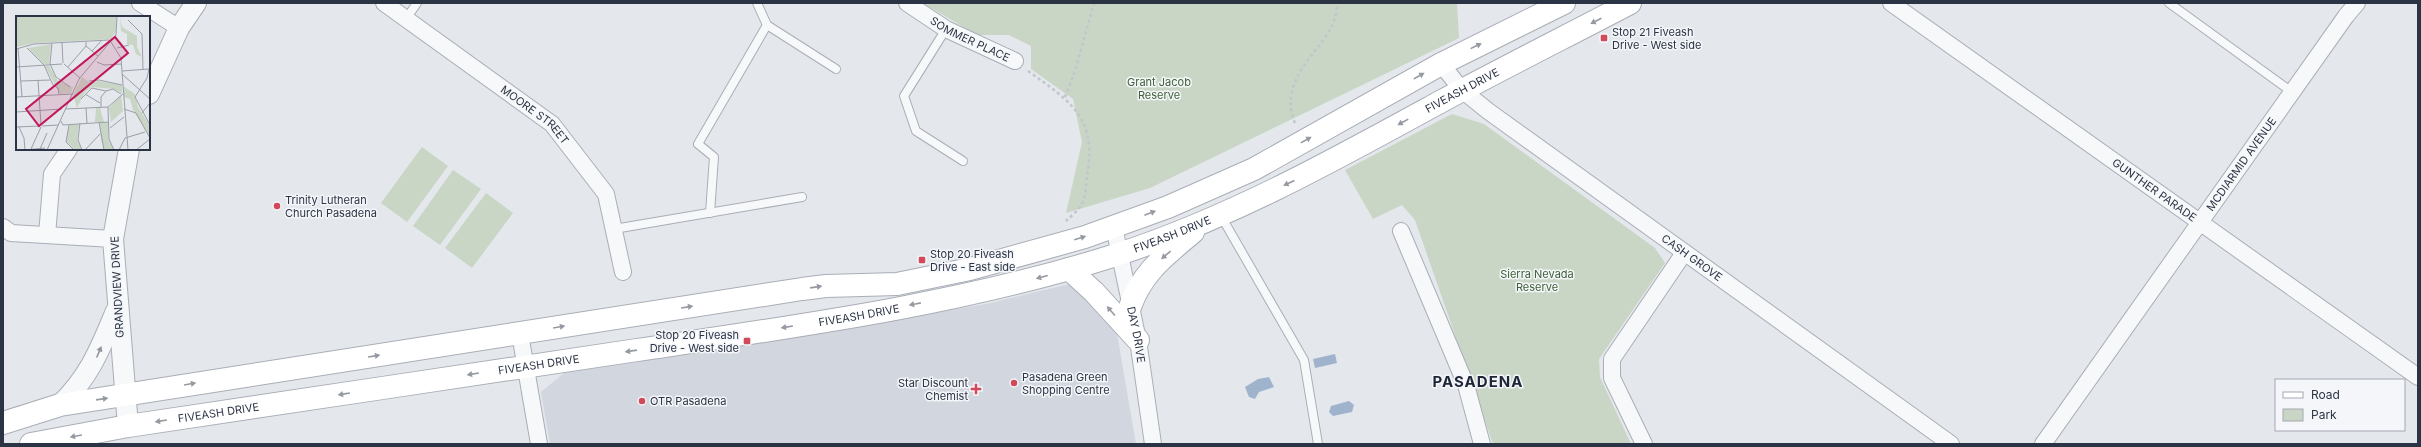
<svg xmlns="http://www.w3.org/2000/svg" width="2421" height="447" viewBox="0 0 2421 447" font-family="Inter,sans-serif">
<style>
.built{fill:#d2d6de}
.green{fill:#c9d6c5}
.water{fill:#9fb4cc}
.lines{fill:none;stroke-linecap:round;stroke-linejoin:round}
.service-casing{stroke:#a9aeb7;stroke-width:10}
.minor-casing{stroke:#a9aeb7;stroke-width:18}
.tertiary-casing{stroke:#a9aeb7;stroke-width:22}
.secondary-casing{stroke:#a9aeb7;stroke-width:24}
.path{stroke:#c2c5cb;stroke-width:2.5;stroke-dasharray:3 3;stroke-linecap:butt}
.service{stroke:#f7f8fa;stroke-width:8}
.minor{stroke:#f7f8fa;stroke-width:16}
.tertiary{stroke:#f7f8fa;stroke-width:20}
.secondary{stroke:#fff;stroke-width:22}
.oneway{fill:#959aa2}
.oneway2{fill:#9196a0}
.poi-dot{fill:#d1495b;stroke:#f4f6f9;stroke-width:1.5}
.labels{text-anchor:middle;stroke-width:3;stroke-linejoin:round;paint-order:stroke}
.poi-label{font-size:11px;fill:#2b3445;stroke:#f4f6f9;text-anchor:start}
.street-label{font-size:11px;fill:#2b3445;stroke:#f4f6f9}
.park-label{font-size:11px;fill:#3f6138;stroke:#f4f6f9}
.district-label{font-size:15px;font-weight:bold;letter-spacing:1px;fill:#1d2536;stroke:#f4f6f9}
.inset-road{fill:none;stroke:#9a9fa9;stroke-width:1}
.view{fill:#c2185b;fill-opacity:0.15;stroke:#c2185b;stroke-width:2}
.inset-edge{fill:none;stroke:#2b3445;stroke-width:2}
</style>
<rect width="100%" height="100%" fill="#e4e7ec"/>
<!-- built -->
<path class="built" d="M1078 282 1116 328 1136 444H550L541 392 565 372 986 304Z"/>
<!-- green -->
<g class="green">
<path d="M923 3H1457L1459 38 1150 188 1066 213 1082 142 1073 99 1031 69V46L1009 35H977Z"/>
<path d="M1452 114 1484 124 1655 248 1665 263 1599 359 1600 377 1631 444H1493L1415 220 1402 205 1373 219 1345 170Z"/>
<path d="M422 147 448 166 407 222 381 203Z"/>
<path d="M453 170 481 189 440 245 413 226Z"/>
<path d="M486 193 513 213 472 268 445 248Z"/>
</g>
<!-- water -->
<g class="water">
<path d="M1335 354 1337 363 1315 368 1313 359Z"/>
<path d="M1269 377 1274 387 1259 392 1255 399 1249 397 1245 387 1258 379Z"/>
<path d="M1349 401 1354 405 1352 412 1333 416 1329 412 1331 406Z"/>
</g>
<g class="lines">
<defs>
<g id="service">
<path d="M757 3 767 25 836 69"/>
<path d="M2169 3 2292 92"/>
<path d="M406 19 417 3"/>
<path d="M946 29 904 96 916 131 963 161"/>
<path d="M710 213 714 157 698 144 767 25"/>
<path d="M1221 216 1304 360 1318 444"/>
<path d="M614 229 802 197"/>
</g>
<g id="minor">
<path d="M140 3 179 28"/>
<path id="s1" d="M384 3 552 124 606 194 623 272"/>
<path id="s2" d="M907 3 946 29 1015 61"/>
<path id="s3" d="M1891 3 2418 377"/>
<path id="s4" d="M1441 64 1462 90 1488 111 1951 444"/>
<path d="M3 227 11 233 113 239"/>
<path id="s5" d="M1114 227 1138 340 1153 444"/>
<path d="M1401 231 1466 385 1482 444"/>
<path d="M47 235 52 174 69 149"/>
<path d="M520 334 539 444"/>
<path d="M1644 444 1612 378V359L1684 253"/>
<path id="s6" d="M2043 444 2346 16 2357 3"/>
</g>
<g id="tertiary">
<path d="M149 94 179 28 196 3"/>
<path d="M60 405C90 376 100 349 116 311"/>
<path d="M128 426 113 239 129 149"/>
</g>
<g id="secondary">
<path d="M1069 269 1094 292 1138 340"/>
<path d="M1130 307C1142 272 1166 255 1193 232"/>
<path d="M3 423 60 405 802 289 826 286 897 284 970 269 1085 237 1168 207 1254 169 1441 64 1564 3"/>
<path id="s7" d="M31 444 128 426C298 401 467 375 637 350 799 326 963 304 1119 254 1232 217 1336 159 1440 102 1503 68 1567 36 1630 3"/>
</g>
</defs>
<!-- service casing -->
<use href="#service" class="service-casing"/>
<!-- minor casing -->
<use href="#minor" class="minor-casing"/>
<!-- tertiary casing -->
<use href="#tertiary" class="tertiary-casing"/>
<!-- secondary casing -->
<use href="#secondary" class="secondary-casing"/>
<!-- path -->
<g class="path">
<path d="M1028 71C1070 101 1098 118 1087 176 1086 184 1086 198 1081 205 1078 211 1071 216 1066 221"/>
<path d="M1065 97 1075 71 1094 3"/>
<path d="M1295 123C1273 70 1343 41 1336 3"/>
</g>
<!-- service -->
<use href="#service" class="service"/>
<!-- minor -->
<use href="#minor" class="minor"/>
<!-- tertiary -->
<use href="#tertiary" class="tertiary"/>
<!-- secondary -->
<use href="#secondary" class="secondary"/>
</g>
<!-- one-way arrows -->
<defs><path id="oneway-solid" d="M-6-.8H1V-3.2L6.5 0L1 3.2V.8H-6Z"/></defs>
<g class="oneway">
<use href="#oneway-solid" transform="translate(1596 21) rotate(153)"/>
<use href="#oneway-solid" transform="translate(1476 46) rotate(-26)"/>
<use href="#oneway-solid" transform="translate(1419 76) rotate(-29)"/>
<use href="#oneway-solid" transform="translate(1403 122) rotate(151)"/>
<use href="#oneway-solid" transform="translate(1306 140) rotate(-29)"/>
<use href="#oneway-solid" transform="translate(1289 183) rotate(155)"/>
<use href="#oneway-solid" transform="translate(1150 213) rotate(-21)"/>
<use href="#oneway-solid" transform="translate(1080 238) rotate(-17)"/>
<use href="#oneway-solid" transform="translate(1166 255) rotate(140)"/>
<use href="#oneway-solid" transform="translate(1042 277) rotate(165)"/>
<use href="#oneway-solid" transform="translate(816 287) rotate(-8)"/>
<use href="#oneway-solid" transform="translate(915 304) rotate(169)"/>
<use href="#oneway-solid" transform="translate(687 307) rotate(-9)"/>
<use href="#oneway-solid" transform="translate(1111 311) rotate(-131)"/>
<use href="#oneway-solid" transform="translate(559 327) rotate(-10)"/>
<use href="#oneway-solid" transform="translate(787 327) rotate(171)"/>
<use href="#oneway-solid" transform="translate(631 351) rotate(172)"/>
<use href="#oneway-solid" transform="translate(374 356) rotate(-9)"/>
<use href="#oneway-solid" transform="translate(473 374) rotate(171)"/>
<use href="#oneway-solid" transform="translate(190 384) rotate(-10)"/>
<use href="#oneway-solid" transform="translate(344 394) rotate(171)"/>
<use href="#oneway-solid" transform="translate(102 399) rotate(-8)"/>
<use href="#oneway-solid" transform="translate(161 421) rotate(171)"/>
<use href="#oneway-solid" transform="translate(76 436) rotate(170)"/>
</g>
<use class="oneway2" href="#oneway-solid" transform="translate(99 352) rotate(-67)"/>
<!-- markers -->
<g class="poi-dot">
<rect x="1600" y="34" width="8" height="8" rx="2"/>
<circle cx="277" cy="206" r="4"/>
<rect x="918" y="256" width="8" height="8" rx="2"/>
<rect x="743" y="337" width="8" height="8" rx="2"/>
<circle cx="1014" cy="383" r="4"/>
<path d="M974 383h4v4h4v4h-4v4h-4v-4h-4v-4h4z"/>
<circle cx="642" cy="401" r="4"/>
</g>
<g class="labels">
<!-- poi labels -->
<g class="poi-label">
<text x="1612" y="36">Stop 21 Fiveash<tspan x="1612" dy="13">Drive - West side</tspan></text>
<text x="285" y="204">Trinity Lutheran<tspan x="285" dy="13">Church Pasadena</tspan></text>
<text x="930" y="258">Stop 20 Fiveash<tspan x="930" dy="13">Drive - East side</tspan></text>
<text x="739" y="339" text-anchor="end">Stop 20 Fiveash<tspan x="739" dy="13">Drive - West side</tspan></text>
<text x="1022" y="381">Pasadena Green<tspan x="1022" dy="13">Shopping Centre</tspan></text>
<text x="968" y="387" text-anchor="end">Star Discount<tspan x="968" dy="13">Chemist</tspan></text>
<text x="650" y="405">OTR Pasadena</text>
</g>
<!-- street labels -->
<g class="street-label">
<text dy="4" stroke="none"><textPath href="#s2" startOffset="73">SOMMER PLACE</textPath></text>
<text dy="4" stroke="none"><textPath href="#s7" startOffset="1486">FIVEASH DRIVE</textPath></text>
<text dy="4" stroke="none"><textPath href="#s1" startOffset="188">MOORE STREET</textPath></text>
<text dy="4" stroke="none"><textPath href="#s6" startOffset="343">MCDIARMID AVENUE</textPath></text>
<text dy="4" stroke="none"><textPath href="#s3" startOffset="323">GUNTHER PARADE</textPath></text>
<text dy="4" stroke="none"><textPath href="#s7" startOffset="1162">FIVEASH DRIVE</textPath></text>
<text dy="4" stroke="none"><textPath href="#s4" startOffset="318">CASH GROVE</textPath></text>
<text transform="translate(117 287) rotate(-93)" y="4">GRANDVIEW DRIVE</text>
<text dy="4" stroke="none"><textPath href="#s7" startOffset="838">FIVEASH DRIVE</textPath></text>
<text dy="4" stroke="none"><textPath href="#s5" startOffset="110">DAY DRIVE</textPath></text>
<text dy="4" stroke="none"><textPath href="#s7" startOffset="514">FIVEASH DRIVE</textPath></text>
<text dy="4" stroke="none"><textPath href="#s7" startOffset="190">FIVEASH DRIVE</textPath></text>
</g>
<!-- park labels -->
<g class="park-label">
<text x="1159" y="86">Grant Jacob<tspan x="1159" dy="13">Reserve</tspan></text>
<text x="1537" y="278">Sierra Nevada<tspan x="1537" dy="13">Reserve</tspan></text>
</g>
<!-- district labels -->
<g class="district-label">
<text x="1478" y="387">PASADENA</text>
</g>
</g>
<!-- overview -->
<g transform="translate(16 16)">
<rect width="134" height="134" fill="#e4e7ec"/>
<path d="M0 0H100V15L95 23 19 27 0 31ZM104 1 106 11 121 20V31L126 41 120 38 117 29 111 28V18L105 15ZM35 28 33 48H28L12 32ZM29 50H33L42 65 57 71 55 77 44 78ZM66 61 73 66 82 65 106 69V77L98 73 76 71 69 76 61 92 57 79ZM107 70 119 78 122 91 134 110V121L117 94 114 83 108 81ZM105 79 107 95 95 106 93 92ZM80 92H84L88 106H79ZM93 106 92 123 98 134H89L85 124 84 107ZM63 108 61 124 66 134H59L51 126V118L54 109Z" fill="#c9d6c5"/>
<path class="inset-road" d="M112 4 126 18 127 53M95 26 105 42 112 134M36 27 34 48 40 61 54 71M46 27 47 47M70 30 82 40M2 32 6 81M11 32 28 49 37 69 42 72 43 78M101 32 113 29M0 33 18 28 93 24M76 35 86 24M81 46 88 49 105 48M48 48 64 62M0 51 46 48M52 51 70 30V26M133 53 131 62 119 81 134 109M106 55 133 53M106 58 134 83M22 64 25 109M5 65 34 64M73 65 83 64 106 69M69 78 84 87M0 81 57 78M65 83 76 72 90 75M85 91V81L90 75 97 73 105 78M92 91 93 123 98 134M70 92 71 107M49 93 92 91 107 78M108 93 120 97 134 122M0 96 46 93M126 97 134 87M45 105 47 109 93 106M83 106 88 134M64 107 62 124 66 134M53 109 50 126 58 134M26 110 42 109M0 111 24 110M3 111 8 122 9 134M94 112 108 101M15 133 25 111M24 133 31 117M9 134 29 132M31 134 63 63 100 19 101 0M69 134 84 118M103 134 109 122 129 116M120 134 134 123"/>
<path class="view" d="M99 21 112 37 23 110 10 93Z"/>
<rect width="134" height="134" class="inset-edge"/>
</g>
<!-- border -->
<rect width="2421" height="447" fill="none" stroke="#2b3445" stroke-width="8"/>
<!-- legend -->
<rect x="2275" y="379" width="130" height="52" fill="#f4f6f9" stroke="#a4a8b1"/>
<rect x="2283" y="392" width="20" height="6" fill="#ffffff" stroke="#a4a8b1"/>
<text x="2311" y="399" font-size="12" fill="#2b3445">Road</text>
<rect x="2283" y="409" width="20" height="12" fill="#c9d6c5" stroke="#a4a8b1"/>
<text x="2311" y="419" font-size="12" fill="#2b3445">Park</text>
</svg>
